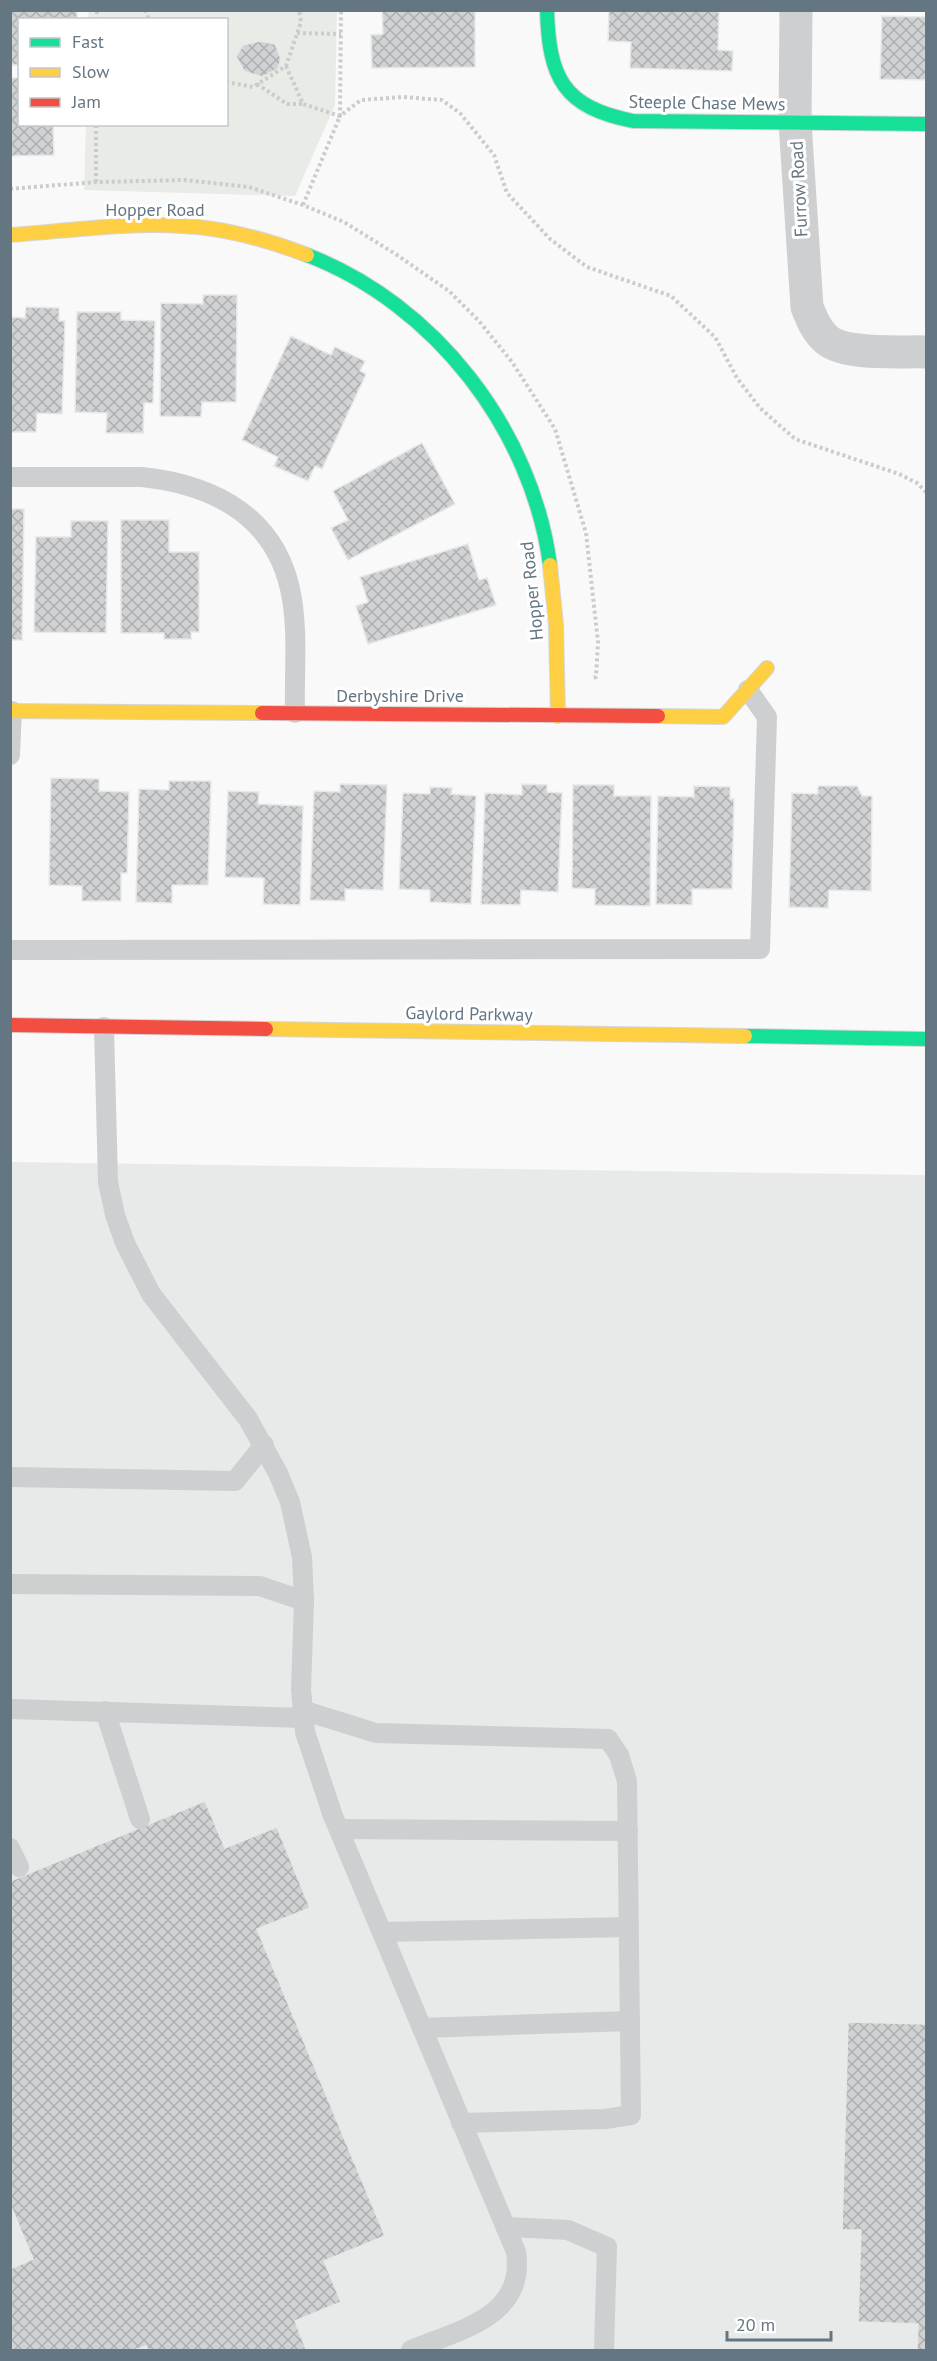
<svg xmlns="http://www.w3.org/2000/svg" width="937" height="2361" viewBox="0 0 937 2361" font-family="'PT Sans',sans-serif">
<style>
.built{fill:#e8e9e9}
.green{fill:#e8ebe6}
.building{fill:url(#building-cross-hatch);stroke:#e8e8e8;stroke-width:1.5}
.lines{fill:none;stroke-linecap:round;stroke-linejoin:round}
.fast-casing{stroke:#d5d6d7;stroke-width:16}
.slow-casing{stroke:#d5d6d7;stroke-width:16}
.jam-casing{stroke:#d5d6d7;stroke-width:16}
.path{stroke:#cbcccd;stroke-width:4;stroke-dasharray:3 3;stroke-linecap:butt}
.lane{stroke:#cecfd0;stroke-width:20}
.street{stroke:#cecfd0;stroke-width:33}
.fast{stroke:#16e098;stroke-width:14}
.slow{stroke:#ffcf43;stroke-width:14}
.jam{stroke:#f24e42;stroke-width:14}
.labels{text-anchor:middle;stroke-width:6;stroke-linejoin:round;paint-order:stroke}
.street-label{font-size:18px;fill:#657683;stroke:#fff}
</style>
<defs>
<pattern id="building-cross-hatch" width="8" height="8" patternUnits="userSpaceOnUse" patternTransform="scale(1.5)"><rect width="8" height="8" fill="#d0d2d3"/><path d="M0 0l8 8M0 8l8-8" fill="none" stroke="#acafb1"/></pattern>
</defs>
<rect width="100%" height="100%" fill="#f9f9f9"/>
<!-- built -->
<path class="built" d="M11 1162 926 1175V2350H11Z"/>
<!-- green -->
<path class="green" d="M89 11H337L335 105 295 196 84 190 86 125 226 124V20L88 19Z"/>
<!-- building -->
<g class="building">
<path d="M10 10H77V20H20V65H10Z"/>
<path d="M382 10H475V67L372 68 371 35 383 34Z"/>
<path d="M609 10H719L718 50 733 51 732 71 630 68 631 42 608 41Z"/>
<path d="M882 16 926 17V80L880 79Z"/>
<path d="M260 41 275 44 281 59 278 69 262 77 244 71 236 56 243 45Z"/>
<path d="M10 78H20V124H53L54 155 10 156Z"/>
<path d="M203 295H237L236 402H202L201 417 160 416 161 303 203 304Z"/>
<path d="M26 307 59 308V321H65L62 414 37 413 36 432H10V317L25 318Z"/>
<path d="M77 312H121V320L155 321 153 403H144L143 433H106L107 413 75 412Z"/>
<path d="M291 336 331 355 335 347 365 361 360 371 366 374 322 469 315 466 308 481 274 466 278 457 242 440Z"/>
<path d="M422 443 455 504 348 560 331 528 348 520 333 491Z"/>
<path d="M10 509H24L22 640H10Z"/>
<path d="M121 520H169V552H199V632H191V639H164V633H121Z"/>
<path d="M71 521H108L106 633 34 632 36 537H71Z"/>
<path d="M468 544 479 580 487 578 496 605 368 644 356 606 368 602 360 577Z"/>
<path d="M51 778 99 779V791L129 792 127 873H121V901H82V886L49 885Z"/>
<path d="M169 781H211L208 885H172V903L136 902 139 789 169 790Z"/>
<path d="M340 784 387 785 383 890 345 889V901L310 900 314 791 340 792Z"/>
<path d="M522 784 547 785V792L562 793 558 892 521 890 520 905 481 904 485 793 522 795Z"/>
<path d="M573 785H614V796H651L650 906 595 905V889L572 888Z"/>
<path d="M694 786 730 787V799H734L732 889H692V905L656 904 658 796 694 797Z"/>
<path d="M818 786H857L862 796H872L871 891 829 890 828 908 789 907 792 793 818 794Z"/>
<path d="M430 787 452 788 451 794 476 796 471 904 430 902V890L399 889 403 793 430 794Z"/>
<path d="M228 791 259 792 258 804 303 806 300 905 263 904 264 878 225 877Z"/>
<path d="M205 1801 225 1848 277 1827 310 1908 257 1929 385 2236 324 2261 341 2302 295 2321 306 2349 302 2350H148L146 2346 134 2350H10V2269L33 2259 10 2204V1881Z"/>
<path d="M848 2022 926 2024V2350H917L918 2324 858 2322 861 2230H842Z"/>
</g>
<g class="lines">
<defs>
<g id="fast">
<path d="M547 10C549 78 563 107 633 121L926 124"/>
<path d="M307 255C435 304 532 430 550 565"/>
<path d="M745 1036 926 1039"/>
</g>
<g id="slow">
<path d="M10 235C68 231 126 222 183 226 226 228 268 240 307 255"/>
<path d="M550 565 556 625 558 716"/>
<path d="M10 711 262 713"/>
<path d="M658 716 723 717 767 668"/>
<path d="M266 1029 745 1036"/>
</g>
<g id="jam">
<path d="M262 713 658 716"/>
<path d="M10 1025 266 1029"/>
</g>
</defs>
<!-- fast casing -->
<use href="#fast" class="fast-casing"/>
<!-- slow casing -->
<use href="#slow" class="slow-casing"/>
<!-- jam casing -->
<use href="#jam" class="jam-casing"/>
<!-- path -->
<g class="path">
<path d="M145 10 149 20"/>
<path d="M97 20V10"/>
<path d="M297 33 341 34"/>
<path d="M286 66 303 104 340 116 361 100 403 97 442 100 460 113 494 155 507 193 550 239 587 267 671 296 715 337 737 378 760 408 795 439 899 474 917 483 926 492"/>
<path d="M226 82 253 87 286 66 301 22 299 10"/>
<path d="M257 84 287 104H303"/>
<path d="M96 182V124"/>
<path d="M10 189 96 182 185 180 249 187 303 205 344 222 397 255 449 291 479 321 512 362 555 429 586 533 598 642 596 677 591 678"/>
<path d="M303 205 340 116 341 10"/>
</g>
<!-- lane -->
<g class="lane">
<path d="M10 477H142C217 485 279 519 292 599 298 636 294 676 295 713"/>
<path d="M10 755 12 711"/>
<path d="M10 950 760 949 767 717 748 690"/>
<path d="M104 1027 108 1182 115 1215 125 1243 151 1294 248 1419 278 1473 290 1502 302 1557 304 1601 301 1690 305 1732 333 1816 516 2252C526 2317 459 2330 411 2350"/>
<path d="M10 1477 235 1481 264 1445"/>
<path d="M10 1584 260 1586 304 1601"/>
<path d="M10 1709 303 1718"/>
<path d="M302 1710 376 1733 608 1739 619 1755 627 1781 631 2115 605 2119 461 2123"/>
<path d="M105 1711 140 1819"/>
<path d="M339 1829 628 1831"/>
<path d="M10 1848 19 1867"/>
<path d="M382 1932 629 1927"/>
<path d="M422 2028 630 2021"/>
<path d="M507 2227 568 2230 607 2247 604 2350"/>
</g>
<!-- street -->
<path class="street" d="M796 10 795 122 807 307C812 319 816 330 826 339 844 356 902 351 926 352"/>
<!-- fast -->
<use href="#fast" class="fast"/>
<!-- slow -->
<use href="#slow" class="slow"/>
<!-- jam -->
<use href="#jam" class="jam"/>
</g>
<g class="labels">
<!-- street labels -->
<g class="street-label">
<text transform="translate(707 103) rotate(1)" y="6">Steeple Chase Mews</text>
<text transform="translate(799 189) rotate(-93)" y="6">Furrow Road</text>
<text x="155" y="216">Hopper Road</text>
<text transform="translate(532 591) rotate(-96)" y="6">Hopper Road</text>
<text x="400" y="702">Derbyshire Drive</text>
<text transform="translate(469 1014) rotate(1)" y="6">Gaylord Parkway</text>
</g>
</g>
<!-- border -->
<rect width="937" height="2361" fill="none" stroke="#657683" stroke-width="24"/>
<!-- legend -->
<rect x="18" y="18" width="210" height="108" fill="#ffffff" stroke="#c1c8cd" stroke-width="1.5"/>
<rect x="30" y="38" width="30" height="9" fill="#16e098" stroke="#c1c8cd" stroke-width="1.5"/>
<text x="72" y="48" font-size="18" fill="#657683">Fast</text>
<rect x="30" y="68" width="30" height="9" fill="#ffcf43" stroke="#c1c8cd" stroke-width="1.5"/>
<text x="72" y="78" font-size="18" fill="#657683">Slow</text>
<rect x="30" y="98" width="30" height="9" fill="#f24e42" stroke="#c1c8cd" stroke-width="1.5"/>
<text x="72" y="108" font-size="18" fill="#657683">Jam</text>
<!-- scale -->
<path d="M727 2331v9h104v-9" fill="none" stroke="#657683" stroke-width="3"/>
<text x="736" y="2331" font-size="18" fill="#657683" stroke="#ffffff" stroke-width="4.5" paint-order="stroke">20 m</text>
</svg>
